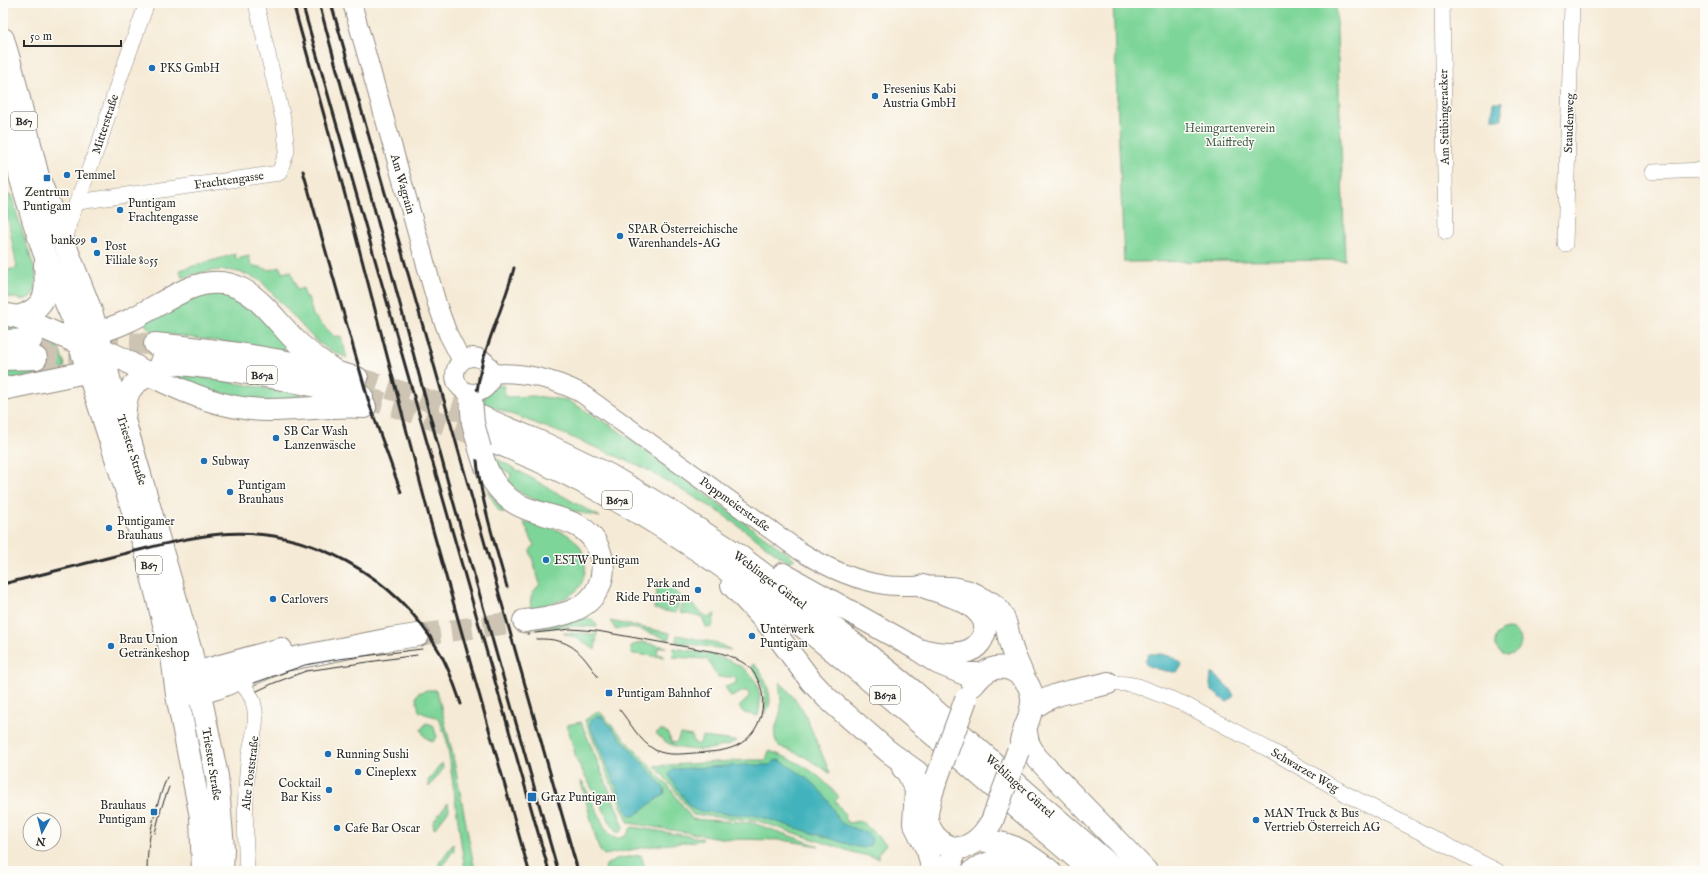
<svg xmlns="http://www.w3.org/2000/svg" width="1708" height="874" viewBox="0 0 1708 874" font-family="'IM FELL English',serif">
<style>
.green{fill:#7ed599;stroke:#548062}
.water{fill:#43b3bc;stroke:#376f74}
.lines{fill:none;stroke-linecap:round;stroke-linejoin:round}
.primary-tunnel{stroke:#cdc4b3;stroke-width:22;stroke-dasharray:22 11;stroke-linecap:butt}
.minor-casing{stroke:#908a80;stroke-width:16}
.tertiary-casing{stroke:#908a80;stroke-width:20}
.primary-casing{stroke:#908a80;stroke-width:24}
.minor{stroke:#fff;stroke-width:15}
.tertiary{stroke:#fff;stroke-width:18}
.primary{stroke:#fff;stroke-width:22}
.tram{stroke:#2b2b2b;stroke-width:1}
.rail{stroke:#2b2b2b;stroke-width:3}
.primary-bridge-casing{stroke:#908a80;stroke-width:24;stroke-linecap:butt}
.primary-bridge{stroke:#fff;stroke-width:22}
.poi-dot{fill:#1f6fb2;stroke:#fdfcf7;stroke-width:1.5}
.labels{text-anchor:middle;stroke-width:3;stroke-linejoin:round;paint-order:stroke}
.shield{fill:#fdfcf7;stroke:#6a6a68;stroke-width:1}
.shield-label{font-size:11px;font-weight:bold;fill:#2b2b2b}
.poi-label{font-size:12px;fill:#2b2b2b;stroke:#fdfcf7;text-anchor:start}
.street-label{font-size:12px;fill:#2b2b2b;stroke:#fdfcf7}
.park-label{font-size:12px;fill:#445e4c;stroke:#fdfcf7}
</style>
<rect width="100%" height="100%" fill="#fdfcf7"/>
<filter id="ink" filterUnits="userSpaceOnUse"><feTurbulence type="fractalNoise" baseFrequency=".025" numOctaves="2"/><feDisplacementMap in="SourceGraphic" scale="8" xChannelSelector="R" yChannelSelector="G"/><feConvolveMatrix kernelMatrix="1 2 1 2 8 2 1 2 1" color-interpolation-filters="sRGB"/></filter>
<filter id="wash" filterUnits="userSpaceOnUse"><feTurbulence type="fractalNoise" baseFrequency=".012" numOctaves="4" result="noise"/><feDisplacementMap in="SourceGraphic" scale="16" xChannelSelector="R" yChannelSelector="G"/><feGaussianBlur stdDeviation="0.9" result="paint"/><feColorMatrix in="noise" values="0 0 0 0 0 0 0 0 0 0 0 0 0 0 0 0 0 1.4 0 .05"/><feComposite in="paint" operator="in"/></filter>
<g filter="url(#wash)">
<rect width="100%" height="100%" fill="#f5ead5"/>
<!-- green -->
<g class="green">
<path d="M1113 3H1336L1345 260 1124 262Z"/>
<path d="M8 195H11L36 274C37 286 37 295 24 300L4 296 3 271 17 268 5 203Z"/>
<path d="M235 254 236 259 249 256 251 265 270 270 280 267 282 273 291 271 297 290 303 288 305 297H308L313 315 335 337 341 336 347 358 328 349 316 341 261 281C230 265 213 269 182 278L180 270Z"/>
<path d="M222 292 242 298 294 352 151 332 144 322 192 297Z"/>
<path d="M3 322 54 339 65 364 64 368 3 382V370L20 331 3 333Z"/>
<path d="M171 372 306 395 324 400 268 403 186 385Z"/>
<path d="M503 385 506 397 533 396 567 400 612 426 795 559 788 562 718 511 642 467 564 434 482 403C485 392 492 386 503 385Z"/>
<path d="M494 457 600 517C576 511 522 504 509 481L511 474 494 463Z"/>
<path d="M486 489 503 507 504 513 499 511Z"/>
<path d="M531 522C552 528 578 532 584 557 585 562 586 566 585 572 583 579 582 586 576 591 564 601 546 606 531 611 530 596 530 595 540 584L530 551 534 545 524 523Z"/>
<path d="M658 579 681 596 676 613 654 609Z"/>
<path d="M684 598 708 618 715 614 712 627H706L702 617 680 613Z"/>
<path d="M584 618C590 618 596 620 597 627L568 626 526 630Z"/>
<path d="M610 621 670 633 669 640C652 634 634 624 616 630Z"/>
<circle cx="1508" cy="642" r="13"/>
<path d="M563 633 597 634 595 650 581 640Z"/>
<path d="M677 635 717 643 731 650 676 642Z"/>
<path d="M641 642 667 647H661L657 650 658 654 665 657 633 654 631 651V646Z"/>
<path d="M674 648C714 655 771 660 758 716L744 713 739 707 749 697 748 691H744L731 697 725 687 736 683V677H718L707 659 673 657Z"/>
<path d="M754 664C764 673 778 704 764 714 768 697 762 679 751 666Z"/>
<path d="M780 682 786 688 803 710 830 773 805 757 779 746C769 734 780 721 781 707 782 699 779 690 780 682Z"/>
<path d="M427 690H435L438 695 452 751 475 871H465L447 741 440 721 436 717 425 714 419 711 416 698 418 693Z"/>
<path d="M599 711 670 788 692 819 753 823 819 846 782 840 727 839 629 823 613 788 585 720Z"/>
<path d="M581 722 621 819 623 828 620 832H616L614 829 577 761 567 725Z"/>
<path d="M426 723 433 725 437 737 433 742 425 737 421 730Z"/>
<path d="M661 730 667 732 672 743 677 742 680 734 692 736 694 742 698 745 700 743 702 737 737 741C713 752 674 756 656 733Z"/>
<path d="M769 751C801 762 816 771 839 797L835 801 845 814 844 818 848 823 861 821 886 844 877 855 879 856V858L855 853 755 820 693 815 674 789 655 766 749 760H766Z"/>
<path d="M442 763 443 769 429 787 428 781Z"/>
<path d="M582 781 607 832C612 838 619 841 626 835 629 833 629 829 632 827L702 838 703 840 646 847 604 855 600 851 598 846 581 782Z"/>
<path d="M448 803 449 810 434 829 433 822Z"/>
<path d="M453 844 454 850 440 869 439 863Z"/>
<path d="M641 855 646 871H605L606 865 616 859Z"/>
</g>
<!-- water -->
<g class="water">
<path d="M1493 102H1502V119H1492Z"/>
<path d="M1149 654C1160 653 1174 655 1182 664L1180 669 1177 672C1167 672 1155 669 1146 665L1145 660Z"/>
<path d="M1211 674H1214C1219 678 1233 691 1234 696L1228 702 1225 701 1211 690 1210 684Z"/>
<path d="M596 716 602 717 665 789 664 794 634 816 629 815 627 811 590 726V721Z"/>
<path d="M779 760C798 771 817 784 829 802 834 808 835 818 842 823 851 830 865 828 872 839L870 845 863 848 854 846 758 816 698 811 691 808 671 779 669 774 673 769 745 765H770L774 761Z"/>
</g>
</g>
<g filter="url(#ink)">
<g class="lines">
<!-- primary-tunnel -->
<g class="primary-tunnel">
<path d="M31 340 155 344"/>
<path d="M36 358 103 360"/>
<path d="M357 378 481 417"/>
<path d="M362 397 410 411 487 439"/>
<path d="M418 635 524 621"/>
</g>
<defs>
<g id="minor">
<path d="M1442 3 1446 232"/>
<path d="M1653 172 1705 170"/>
<path d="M78 202 279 173 287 151 284 123 256 3"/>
<path d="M1565 244 1572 3"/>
<path d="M65 245 69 223 101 138 118 83 147 3"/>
<path d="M237 681C245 685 252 696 254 705 259 725 250 744 248 763 244 799 245 835 247 871"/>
<path d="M1108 683 1128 684 1138 686 1184 704 1277 754 1346 794 1497 871"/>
</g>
<g id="tertiary">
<path d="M352 3 437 304 448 334 462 361"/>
<circle cx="473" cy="375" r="18"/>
<path d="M491 374C521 371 554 379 581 393L800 551C827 568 853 580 885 585 920 590 961 575 991 603"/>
</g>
<g id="primary">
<path d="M3 39 12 70 38 177 91 311 102 349 112 391 124 420 141 478 191 652 217 776 223 848 222 871"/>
<path d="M5 107 21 179 34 222 44 252 72 317 79 343 145 548 172 656 177 695 201 817 203 871"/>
<path d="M3 314 18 317 62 336 79 343 85 350"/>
<path d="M18 317C48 307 47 293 45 265"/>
<path d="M97 333C107 329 118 326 128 321 149 311 169 297 190 288 242 268 264 308 295 340 307 352 322 362 336 372"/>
<path d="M3 341 31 340"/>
<path d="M95 341 102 349 123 359 150 375"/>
<path d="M155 344C223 351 291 360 357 378"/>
<path d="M3 359 36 358"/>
<path d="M161 362C229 368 296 380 362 397"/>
<path d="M3 389 76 374 89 370"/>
<path d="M481 417 547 445 609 475 670 511 738 555 824 620 913 691 1037 802 1117 871"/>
<path d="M124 420C126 396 125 386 150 375 188 394 226 410 269 410 301 410 333 405 365 407"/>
<path d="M487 439C723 529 901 712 1092 871"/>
<path d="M480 449C485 468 492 484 508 498 535 521 585 511 599 550 604 562 604 574 599 586 587 615 551 617 524 621"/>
<path d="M783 574 917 649 938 663 965 674H982"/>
<path d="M732 585 770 626 811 681 827 698 889 752 917 772 932 791"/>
<path d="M923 586C941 593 965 598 978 612 984 618 987 626 984 634 976 659 945 655 926 651"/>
<path d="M991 603C1009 616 1006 633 1013 652 1016 661 1021 670 1024 679"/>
<path d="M186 684 195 673 281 649"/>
<path d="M973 685C979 678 984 671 992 669 1011 662 1031 680 1032 698 1033 713 1025 727 1021 741"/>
<path d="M186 694 200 693 217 688 285 660 391 639 418 635"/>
<path d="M1031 711C1050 690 1083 691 1108 683"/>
<path d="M1025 727 1028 743 1036 757 1146 871"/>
<path d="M903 768 908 773 916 790 914 823 928 851 933 871"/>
<path d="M937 778C933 789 928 802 927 814 926 834 949 856 969 845 980 840 986 830 992 821"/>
<path d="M977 840C1013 842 1022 850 1050 871"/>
<path d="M951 871 953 848"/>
<path d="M973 871C996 856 1012 858 1036 869"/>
</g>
</defs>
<!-- minor casing -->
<use href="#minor" class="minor-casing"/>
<!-- tertiary casing -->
<use href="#tertiary" class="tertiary-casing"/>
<!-- primary casing -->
<use href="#primary" class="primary-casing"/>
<!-- minor -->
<use href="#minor" class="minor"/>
<!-- tertiary -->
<use href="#tertiary" class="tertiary"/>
<!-- primary -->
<use href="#primary" class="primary"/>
<!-- tram -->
<g class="tram">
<path d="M535 633 571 629 597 631 721 653C730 656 740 660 748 666 772 689 766 732 736 746 723 752 708 752 694 753 681 754 667 756 655 750 639 741 630 722 619 709"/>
<path d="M527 634H529"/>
<path d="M537 639C571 638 580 651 598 677"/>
<path d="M254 683 305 665 339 659 422 649"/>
<path d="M257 691 274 683 306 671 417 655"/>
<path d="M155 833 161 809 169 787"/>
<path d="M147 871C147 837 155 808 167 777"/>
</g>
<!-- rail -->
<g class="rail">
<path d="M293 3 327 126 430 520 529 871"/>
<path d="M302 3 549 871"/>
<path d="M319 3 450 490 558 871"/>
<path d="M331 3 578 871"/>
<path d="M303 171 370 406 401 492"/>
<path d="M3 584C43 574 83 564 123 554 156 546 188 537 221 534 309 527 395 575 439 651 449 668 455 686 461 704"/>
<path d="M507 587C485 510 462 441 483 360 492 329 506 299 514 268"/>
</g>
<defs>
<g id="primary-bridge">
<path d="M471 400 473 423 480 449"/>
<path d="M937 778 966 699"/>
<path d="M992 821 1018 751"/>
</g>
</defs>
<!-- primary-bridge casing -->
<use href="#primary-bridge" class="primary-bridge-casing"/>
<!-- primary-bridge -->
<use href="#primary-bridge" class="primary-bridge"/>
</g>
</g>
<!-- markers -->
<g class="poi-dot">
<circle cx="152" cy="68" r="4"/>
<circle cx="875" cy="96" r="4"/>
<circle cx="67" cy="175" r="4"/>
<rect x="43" y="174" width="8" height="8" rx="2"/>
<circle cx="120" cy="210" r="4"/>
<circle cx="620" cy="236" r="4"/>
<circle cx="94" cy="240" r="4"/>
<circle cx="97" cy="253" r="4"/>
<circle cx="276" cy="438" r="4"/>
<circle cx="204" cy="461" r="4"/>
<circle cx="230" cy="492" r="4"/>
<circle cx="109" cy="528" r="4"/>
<circle cx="546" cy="560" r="4"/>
<circle cx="698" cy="590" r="4"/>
<circle cx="273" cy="599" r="4"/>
<circle cx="752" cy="636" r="4"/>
<circle cx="111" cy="646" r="4"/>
<rect x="605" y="689" width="8" height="8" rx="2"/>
<circle cx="328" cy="754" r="4"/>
<circle cx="358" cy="772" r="4"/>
<circle cx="329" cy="790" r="4"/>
<rect x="527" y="792" width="10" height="10" rx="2"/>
<rect x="150" y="808" width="8" height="8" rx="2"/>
<circle cx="1256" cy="820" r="4"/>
<circle cx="337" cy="828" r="4"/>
</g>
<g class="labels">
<!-- shield labels -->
<g class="shield">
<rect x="11" y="112" width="26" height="18" rx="3"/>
<rect x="247" y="366" width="30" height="18" rx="3"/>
<rect x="602" y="491" width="30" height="18" rx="3"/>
<rect x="136" y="556" width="26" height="18" rx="3"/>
<rect x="870" y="686" width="30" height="18" rx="3"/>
</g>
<g class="shield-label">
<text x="24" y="125">B67</text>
<text x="262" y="379">B67a</text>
<text x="617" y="504">B67a</text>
<text x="149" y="569">B67</text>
<text x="885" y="699">B67a</text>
</g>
<!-- poi labels -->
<g class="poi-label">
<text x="160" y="72">PKS GmbH</text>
<text x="883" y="93">Fresenius Kabi<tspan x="883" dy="14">Austria GmbH</tspan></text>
<text x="75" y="179">Temmel</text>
<text x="47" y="196" text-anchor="middle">Zentrum<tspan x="47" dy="14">Puntigam</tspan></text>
<text x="128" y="207">Puntigam<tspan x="128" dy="14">Frachtengasse</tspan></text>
<text x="628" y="233">SPAR Österreichische<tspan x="628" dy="14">Warenhandels-AG</tspan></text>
<text x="86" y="244" text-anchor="end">bank99</text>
<text x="105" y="250">Post<tspan x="105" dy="14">Filiale 8055</tspan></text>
<text x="284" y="435">SB Car Wash<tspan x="284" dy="14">Lanzenwäsche</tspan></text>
<text x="212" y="465">Subway</text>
<text x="238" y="489">Puntigam<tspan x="238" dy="14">Brauhaus</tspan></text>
<text x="117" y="525">Puntigamer<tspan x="117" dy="14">Brauhaus</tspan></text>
<text x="554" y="564">ESTW Puntigam</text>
<text x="690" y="587" text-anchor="end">Park and<tspan x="690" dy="14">Ride Puntigam</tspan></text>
<text x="281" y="603">Carlovers</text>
<text x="760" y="633">Unterwerk<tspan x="760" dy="14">Puntigam</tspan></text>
<text x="119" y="643">Brau Union<tspan x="119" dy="14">Getränkeshop</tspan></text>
<text x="617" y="697">Puntigam Bahnhof</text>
<text x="336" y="758">Running Sushi</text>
<text x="366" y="776">Cineplexx</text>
<text x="321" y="787" text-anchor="end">Cocktail<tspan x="321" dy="14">Bar Kiss</tspan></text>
<text x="541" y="801">Graz Puntigam</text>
<text x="146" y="809" text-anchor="end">Brauhaus<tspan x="146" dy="14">Puntigam</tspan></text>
<text x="1264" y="817">MAN Truck &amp; Bus<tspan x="1264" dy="14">Vertrieb Österreich AG</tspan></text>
<text x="345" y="832">Cafe Bar Oscar</text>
</g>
<!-- street labels -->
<g class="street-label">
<text transform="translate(1444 117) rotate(-91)" y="4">Am Stübingeracker</text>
<text transform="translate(1569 123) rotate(-88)" y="4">Staudenweg</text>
<text transform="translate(105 124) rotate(-72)" y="4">Mitterstraße</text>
<text transform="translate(229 180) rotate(-8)" y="4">Frachtengasse</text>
<text transform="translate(403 184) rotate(74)" y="4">Am Wagrain</text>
<text transform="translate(132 450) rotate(72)" y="4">Triester Straße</text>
<text transform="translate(735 504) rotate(36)" y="4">Poppmeierstraße</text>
<text transform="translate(770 580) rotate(37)" y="4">Weblinger Gürtel</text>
<text transform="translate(212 764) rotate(81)" y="4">Triester Straße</text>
<text transform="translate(1305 770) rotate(30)" y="4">Schwarzer Weg</text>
<text transform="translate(250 773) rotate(-83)" y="4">Alte Poststraße</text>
<text transform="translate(1020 786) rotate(42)" y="4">Weblinger Gürtel</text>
</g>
<!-- park labels -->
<g class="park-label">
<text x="1230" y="132">Heimgartenverein<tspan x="1230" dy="14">Maiffredy</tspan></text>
</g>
</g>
<!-- margin -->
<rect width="1708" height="874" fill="none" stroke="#fdfcf7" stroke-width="16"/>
<!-- north arrow -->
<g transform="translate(42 832) rotate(187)"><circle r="19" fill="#fdfcf7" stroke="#a9a8a5"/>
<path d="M0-3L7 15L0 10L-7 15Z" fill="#1f6fb2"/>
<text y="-6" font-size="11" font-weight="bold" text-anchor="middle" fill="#2b2b2b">N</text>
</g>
<!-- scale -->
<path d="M24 40v6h97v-6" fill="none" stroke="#2b2b2b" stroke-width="2"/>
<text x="30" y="40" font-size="12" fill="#2b2b2b" stroke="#fdfcf7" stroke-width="3" paint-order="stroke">50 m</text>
</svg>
